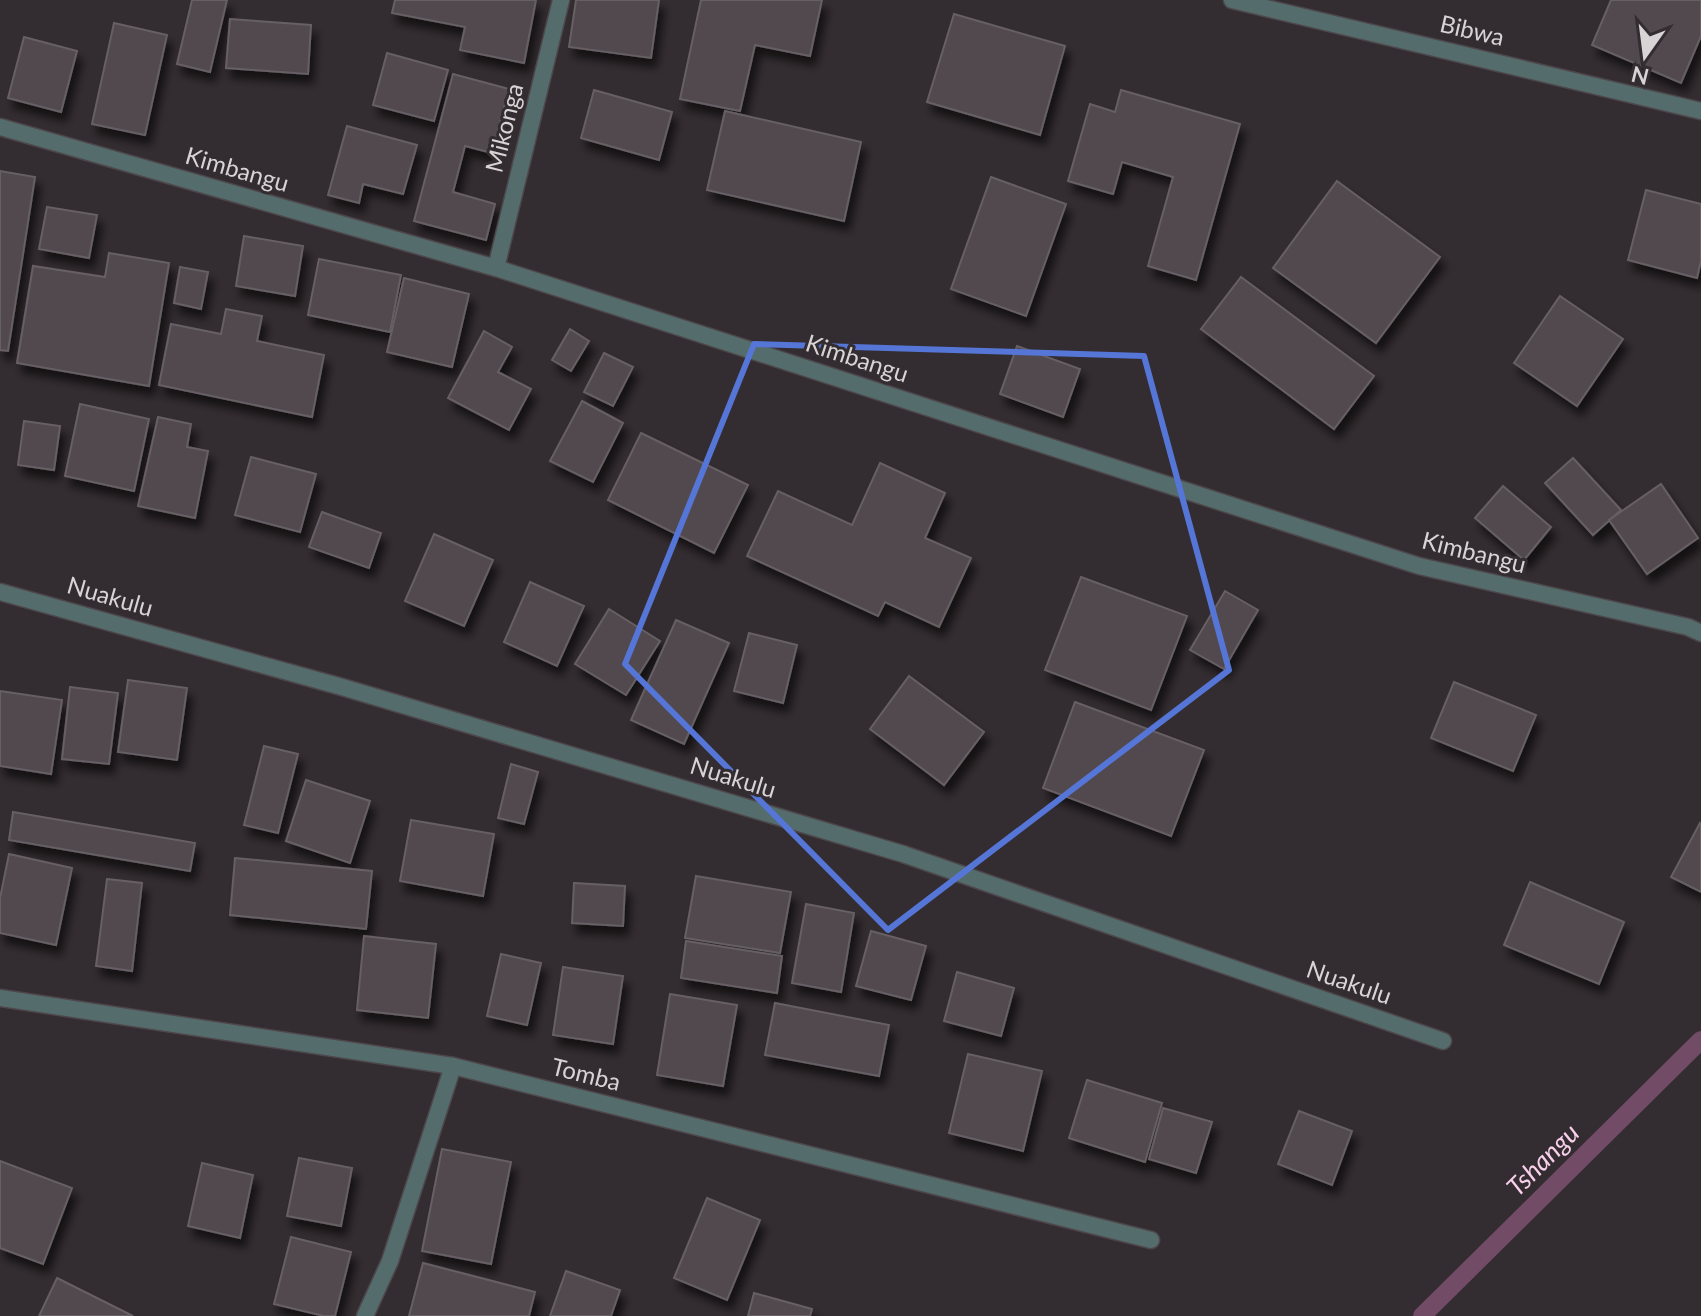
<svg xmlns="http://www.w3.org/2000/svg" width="1701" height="1316" viewBox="0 0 1701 1316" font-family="Lato,sans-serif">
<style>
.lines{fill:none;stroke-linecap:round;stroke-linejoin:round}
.stream{stroke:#724b67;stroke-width:18}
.building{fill:#51494e;stroke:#665f64;stroke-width:2;filter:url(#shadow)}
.lane-casing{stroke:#4d474b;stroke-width:19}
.street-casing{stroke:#4d474b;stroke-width:19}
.lane{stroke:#546d6c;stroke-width:16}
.street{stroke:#546d6c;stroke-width:16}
.marked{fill:none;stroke:#5576d7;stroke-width:6;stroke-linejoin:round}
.labels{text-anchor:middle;stroke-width:6;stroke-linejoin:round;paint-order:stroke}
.street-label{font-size:24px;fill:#d8d4d6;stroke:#332c30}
.water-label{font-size:26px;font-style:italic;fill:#f8d0ec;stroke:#332c30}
</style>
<defs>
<filter id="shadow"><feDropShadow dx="5" dy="9" stdDeviation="4" flood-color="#0009"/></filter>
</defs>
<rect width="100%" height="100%" fill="#332c30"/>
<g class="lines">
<!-- stream -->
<path class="stream" d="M1422 1316 1701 1040"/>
</g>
<!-- building -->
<g class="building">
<path d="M192 0H227L210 72 177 64Z"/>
<path d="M395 0H536L524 63 460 50 465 27 392 13Z"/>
<path d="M576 0H659L651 58 569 47Z"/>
<path d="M701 0H822L810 56 755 45 740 111 680 99Z"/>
<path d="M1611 0H1701V36L1681 83 1592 45Z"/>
<path d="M954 14 1065 46 1040 135 927 102Z"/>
<path d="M230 19 311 25 308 74 226 68Z"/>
<path d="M114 23 167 35 145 135 92 124Z"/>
<path d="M24 37 77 51 61 112 8 98Z"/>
<path d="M387 53 448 70 434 121 373 105Z"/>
<path d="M453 74 509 89 492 153 465 146 453 192 495 204 486 240 414 221Z"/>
<path d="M594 90 672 112 659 160 581 138Z"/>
<path d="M1121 90 1240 124 1196 280 1148 266 1173 177 1122 162 1113 194 1068 181 1090 104 1115 112Z"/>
<path d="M725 111 861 142 844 221 707 190Z"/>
<path d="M347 126 417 145 403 194 363 184 359 203 328 195Z"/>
<path d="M0 171 35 177 8 351 0 350Z"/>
<path d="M991 177 1066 204 1026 316 951 289Z"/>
<path d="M1337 181 1440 257 1376 343 1273 268Z"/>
<path d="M1646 190 1701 204V261L1697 278 1628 260Z"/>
<path d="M47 207 97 215 89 258 39 249Z"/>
<path d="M244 236 303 246 295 296 236 286Z"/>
<path d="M109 253 169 263 149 386 17 363 33 266 105 277Z"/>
<path d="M319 259 401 275 390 332 308 315Z"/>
<path d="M180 267 208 272 201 309 174 303Z"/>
<path d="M1241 277 1374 376 1334 429 1201 329Z"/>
<path d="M404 278 469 294 452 367 387 352Z"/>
<path d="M1560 296 1623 339 1577 406 1514 363Z"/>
<path d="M226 309 262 316 257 341 324 355 312 417 159 385 171 324 221 334Z"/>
<path d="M570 329 589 341 571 371 552 360Z"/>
<path d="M484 331 512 347 498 372 531 389 509 430 448 398Z"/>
<path d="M1017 346 1080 369 1063 417 1000 394Z"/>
<path d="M604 353 633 367 613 406 584 392Z"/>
<path d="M582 401 623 423 593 482 550 461Z"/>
<path d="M80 404 149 419 134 491 65 476Z"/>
<path d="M158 417 191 424 187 447 208 451 195 518 138 506Z"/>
<path d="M24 421 60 426 54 470 18 465Z"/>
<path d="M641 433 748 485 714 553 608 500Z"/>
<path d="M251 457 316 474 300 532 235 515Z"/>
<path d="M1573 458 1621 510 1593 535 1545 483Z"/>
<path d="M880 463 945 493 925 538 971 558 939 627 885 602 878 616 747 556 778 491 852 525Z"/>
<path d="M1661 484 1698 538 1647 574 1609 520Z"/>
<path d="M1503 486 1551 527 1524 560 1475 518Z"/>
<path d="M322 512 381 533 369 568 309 547Z"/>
<path d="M434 534 493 560 464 626 405 601Z"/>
<path d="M1081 577 1187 616 1151 710 1045 670Z"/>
<path d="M530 582 584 606 557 666 504 642Z"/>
<path d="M1225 591 1258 610 1224 669 1190 650Z"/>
<path d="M609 609 660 641 626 695 575 664Z"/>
<path d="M676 620 729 643 684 744 631 720Z"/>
<path d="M749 633 797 645 783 703 734 691Z"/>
<path d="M909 676 984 732 944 785 870 729Z"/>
<path d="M128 680 187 688 177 760 118 752Z"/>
<path d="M1454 682 1536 715 1513 771 1431 738Z"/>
<path d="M70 687 118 693 109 764 62 759Z"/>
<path d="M0 691 62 700 51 774 0 766Z"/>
<path d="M1075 702 1204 750 1171 836 1043 788Z"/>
<path d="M264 746 298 754 278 833 244 825Z"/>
<path d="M511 764 538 772 524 824 498 818Z"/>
<path d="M306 780 370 801 350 863 286 841Z"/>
<path d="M13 812 195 843 190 871 9 840Z"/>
<path d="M411 820 494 834 483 896 400 881Z"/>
<path d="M1700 823 1701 824V892L1671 877Z"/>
<path d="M9 854 72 868 56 945 0 933V898Z"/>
<path d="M235 858 372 871 366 929 230 915Z"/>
<path d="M696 876 791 892 780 953 685 938Z"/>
<path d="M107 879 142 883 132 971 96 966Z"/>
<path d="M1530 882 1624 922 1599 984 1504 945Z"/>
<path d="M574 883 625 886 623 926 572 923Z"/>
<path d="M806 904 854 913 841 992 792 983Z"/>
<path d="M871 931 926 946 911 1000 856 986Z"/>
<path d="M364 936 436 944 428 1018 357 1010Z"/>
<path d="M686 941 782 956 777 993 681 978Z"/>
<path d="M501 954 541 963 527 1025 487 1016Z"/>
<path d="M563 967 623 976 613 1044 553 1035Z"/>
<path d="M957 972 1014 988 1001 1036 944 1021Z"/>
<path d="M670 994 737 1005 723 1086 657 1075Z"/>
<path d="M775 1003 889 1025 879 1076 765 1055Z"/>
<path d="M968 1054 1042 1071 1023 1151 949 1133Z"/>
<path d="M1087 1080 1162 1103 1145 1162 1069 1138Z"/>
<path d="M1163 1108 1212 1122 1196 1173 1149 1159Z"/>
<path d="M1299 1111 1352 1131 1332 1185 1278 1164Z"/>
<path d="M442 1149 511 1162 491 1264 422 1251Z"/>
<path d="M299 1158 352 1168 341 1226 287 1216Z"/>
<path d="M0 1161 72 1188 43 1264 0 1248Z"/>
<path d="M202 1163 253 1175 240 1238 188 1226Z"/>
<path d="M707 1198 760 1220 727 1300 674 1278Z"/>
<path d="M291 1237 351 1252 335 1316H324L274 1304Z"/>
<path d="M423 1263 535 1292 529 1316H409Z"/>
<path d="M566 1271 620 1290 611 1316H550Z"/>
<path d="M57 1278 133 1316H39Z"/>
<path d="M754 1293 812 1309 810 1316H748Z"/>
</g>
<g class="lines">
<defs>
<path id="lane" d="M365 1316 390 1261 453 1066"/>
<g id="street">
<path d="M1232 0 1701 111"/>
<path d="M0 127 496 268 1419 566 1688 627 1701 633"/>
<path d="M496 268 561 0"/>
<path d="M0 592 342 687 903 854 1443 1041"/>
<path d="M0 998 453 1066 1151 1240"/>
</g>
</defs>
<!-- lane casing -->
<use href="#lane" class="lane-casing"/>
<!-- street casing -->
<use href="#street" class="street-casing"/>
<!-- lane -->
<use href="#lane" class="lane"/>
<!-- street -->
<use href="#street" class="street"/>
</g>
<!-- marked area -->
<path class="marked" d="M754 344 1144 356 1229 670 888 930 625 664Z"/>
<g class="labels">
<!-- street labels -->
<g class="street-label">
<text transform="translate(1472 31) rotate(13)" y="8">Bibwa</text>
<text transform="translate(505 128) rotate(-76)" y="8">Mikonga</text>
<text transform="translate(237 170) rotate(16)" y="8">Kimbangu</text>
<text transform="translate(857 359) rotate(18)" y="8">Kimbangu</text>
<text transform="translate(1474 553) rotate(14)" y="8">Kimbangu</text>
<text transform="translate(110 597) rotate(16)" y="8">Nuakulu</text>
<text transform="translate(733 778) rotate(17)" y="8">Nuakulu</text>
<text transform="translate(1349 983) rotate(19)" y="8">Nuakulu</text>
<text transform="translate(586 1075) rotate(14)" y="8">Tomba</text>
</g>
<!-- water labels -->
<g class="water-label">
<text transform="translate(1543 1160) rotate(-45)" y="9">Tshangu</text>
</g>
</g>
<!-- north arrow -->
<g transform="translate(1645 56) rotate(194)" stroke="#332c30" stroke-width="6" paint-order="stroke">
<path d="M0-6L14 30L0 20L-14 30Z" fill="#d8d4d6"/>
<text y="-12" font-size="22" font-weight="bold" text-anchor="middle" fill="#d8d4d6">N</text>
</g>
</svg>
